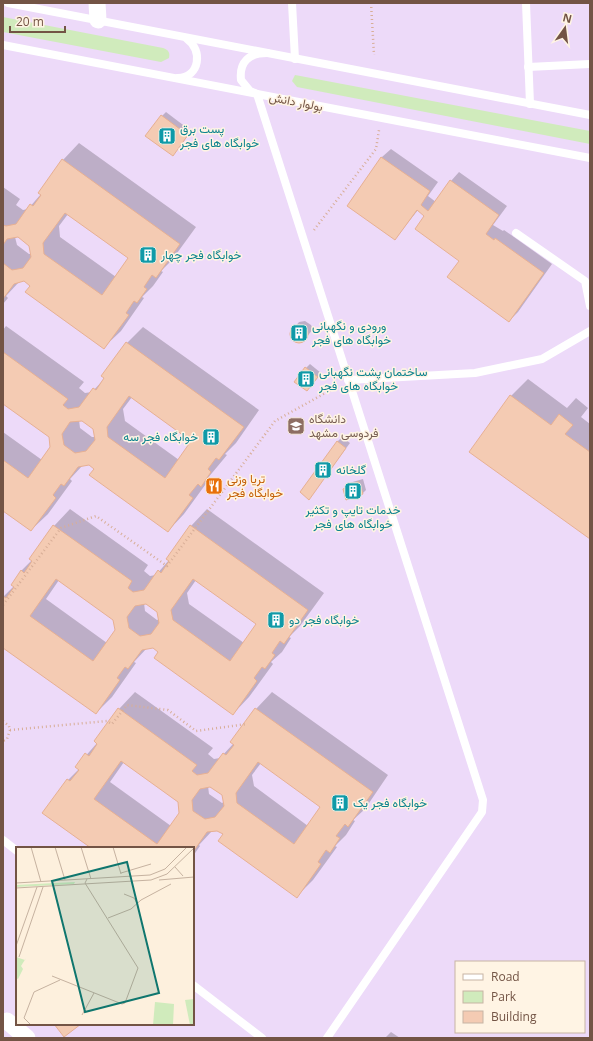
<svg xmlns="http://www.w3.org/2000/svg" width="593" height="1041" viewBox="0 0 593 1041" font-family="'Open Sans',Vazirmatn,sans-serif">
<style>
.education{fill:#eddaf9;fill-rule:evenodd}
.green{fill:#d0ebbc}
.shadow{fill:#0003;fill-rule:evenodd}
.building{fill:#f4cbb3;stroke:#e7b093;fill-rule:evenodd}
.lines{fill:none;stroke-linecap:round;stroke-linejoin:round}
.path{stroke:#d8ae97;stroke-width:2.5;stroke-dasharray:1 3;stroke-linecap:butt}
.lane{stroke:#fff;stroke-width:8}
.street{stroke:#fff;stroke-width:17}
.labels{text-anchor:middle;stroke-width:3;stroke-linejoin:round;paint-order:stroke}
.street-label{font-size:12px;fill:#735445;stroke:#fff4e4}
.culture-label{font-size:12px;fill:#0d838f;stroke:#fff4e4;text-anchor:start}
.education-label{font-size:12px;fill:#785e54;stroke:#fff4e4;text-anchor:start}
.food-label{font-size:12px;fill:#c56008;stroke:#fff4e4;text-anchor:start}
.inset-road{fill:none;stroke:#c6b2a0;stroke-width:1}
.view{fill:#0f766e;fill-opacity:0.15;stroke:#0f766e;stroke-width:2}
.inset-edge{fill:none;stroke:#735445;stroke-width:2}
</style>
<rect width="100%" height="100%" fill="#fdf0dd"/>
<!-- education -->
<path class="education" d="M3 3H590V1038H3ZM17 848H193V1024H17ZM456 962H584V1032H456Z"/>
<!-- green -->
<g class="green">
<path d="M3 17 163 48C169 50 170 53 169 58L161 62 3 32Z"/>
<path d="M295 75 590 131V144L297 87 292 81Z"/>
</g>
<!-- shadow -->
<g class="shadow">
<path d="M166 112 191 131 177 150 162 116Z"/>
<path d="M79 143 196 227 172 260 161 271 163 272 153 286 142 297 144 298 121 331 104 347 24 280 19 282 6 296 8 298 3 304V187L20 199 16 205 23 210 28 209 41 194 39 193 63 160ZM68 214 129 258 116 277 60 237 59 226ZM18 236 30 245 32 254H29L17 245 15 237Z"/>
<path d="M391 149 438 182 428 196 436 202 451 181 459 172 507 206 493 225 503 231 504 230 552 264 518 312 509 321 426 216 418 210 395 239 348 205 382 157Z"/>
<path d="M305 321 311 325 313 329 305 339 299 342 293 339 291 332 299 322Z"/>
<path d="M6 326 84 382 79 388 85 393 92 392 105 378 127 343 143 327 259 410 236 443 225 454 227 455 207 479 208 481 184 514 168 531 89 464 83 465 70 479 72 481 48 514 31 530 3 510V432L42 460 51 447 50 436 3 402V330ZM132 397 193 441 179 460 125 421 123 409ZM79 420H82L94 428 95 437H92L80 428Z"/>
<path d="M310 364 321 373 311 386 306 368Z"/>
<path d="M528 379 567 408 576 398 588 408 581 417 590 424V538L471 452 511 396Z"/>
<path d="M342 437 350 443 309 498 338 441Z"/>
<path d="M363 479 366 490 361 495 347 498 345 487 349 483Z"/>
<path d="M70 509 148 565 144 571 150 576 156 575 169 560 191 526 207 509 324 593 300 626 289 637 291 638 282 652 271 662 273 664 249 697 233 714 153 647 147 648 134 662 136 663 112 697 96 713 3 646V597L14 586 21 571 32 560 31 558 54 526ZM59 580 114 619 116 630 107 643 46 599ZM196 580 258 624 244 643 189 604 187 593ZM144 603H146L158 611 160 619 157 620 145 611Z"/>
<path d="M135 692 213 748 208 754 214 759 220 758 234 743 256 709 272 692 388 775 365 809 353 820 355 821 346 835 335 846 337 847 313 880 297 896 218 830 212 831 199 845 200 846 193 856V848H93L68 780 79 769 76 767 97 743 119 709ZM124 762 179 802 181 813 171 826 110 782ZM261 763 322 807 308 826 254 786 252 775ZM208 786 223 794 224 802 222 803 209 794Z"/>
<path d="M391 1032 400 1038H385Z"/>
</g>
<!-- building -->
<g class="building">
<path d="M161 115 188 135 173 156 145 136Z"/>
<path d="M381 157 430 191 421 205 428 211 450 180 499 215 486 234 494 240 495 238 544 273 509 322 447 277 459 261 415 229 424 216 417 210 395 240 347 206Z"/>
<path d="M62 159 180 244 156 278 152 275 144 287 147 289 137 303 134 301 126 313 129 315 104 349 25 292 30 286 24 281 14 284 3 299V263L12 270 23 268 31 257 29 246 18 237 7 239 3 245V225L6 226 16 224 30 204 33 206 41 195 38 193ZM65 213 128 258 102 295 44 254 43 243Z"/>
<circle cx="299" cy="334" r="9"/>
<path d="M126 342 244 427 219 460 216 458 208 469 211 472 201 487 198 484 189 495 193 498 168 532 89 475 94 469 89 465 78 467 64 486 61 484 53 495 56 498 31 531 3 511V460L28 478 50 447 49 437 3 404V352L68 399 63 405 68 409 79 407 93 388 96 390 104 378 101 376ZM129 396 191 441 165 478 108 437 107 427ZM82 421 93 429 95 440 86 451 75 453 64 445 62 434 70 422Z"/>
<path d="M305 367 318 377 307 391 294 382Z"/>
<path d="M510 395 551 425 559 414 573 425 565 434 590 452V539L469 452Z"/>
<path d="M337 441 346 448 309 500 300 492Z"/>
<path d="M357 482H359L363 494 346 500 343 489Z"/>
<path d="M53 525 132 581 128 588 133 592 144 590 158 570 161 573 169 561 166 559 190 525 308 610 284 644 280 641 272 653 275 655 265 669 262 667 254 678 257 681 233 715 154 658 158 652 153 648 142 650 128 669 125 667 117 678 120 680 96 714 3 648V596L6 598 14 587 11 585 21 570 24 573 32 561 29 559ZM56 579 113 620 115 630 93 661 30 616ZM193 579 256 624 230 661 173 620 171 610ZM146 604 157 612 159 623 151 634 140 636 129 628 127 617 135 606Z"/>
<path d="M118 708 197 765 192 771 197 775 208 773 223 753 226 755 234 745 230 742 255 708 373 792 348 827 345 824 336 836 340 838 330 853 326 850 318 862 321 864 297 898 218 841 223 834 217 831 207 832 193 852V848H91L42 813 67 779 70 781 79 770 75 767 85 753 89 756 97 744 94 741ZM121 761 178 802 179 813 157 844 94 799ZM258 762 320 807 294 844 237 803 236 793ZM210 787 222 795 224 806 215 817 205 819 193 811 192 800 200 789Z"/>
<path d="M54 1024H81L64 1037Z"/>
</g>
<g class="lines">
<!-- path -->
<g class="path">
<path d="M371 3 374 55"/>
<path d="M314 230 376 149 379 130"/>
<path d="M3 605 61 528 96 516 167 566 275 421 336 387"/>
<path d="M3 721 9 726 10 730 7 739 3 741"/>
<path d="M10 730 107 721 112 724 127 705 168 710 196 731 247 724"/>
</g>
<!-- lane -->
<g class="lane">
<path d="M8 3 590 115"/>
<path d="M292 3 295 59"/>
<path d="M526 3 530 104"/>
<path d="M3 45 590 158"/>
<path d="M267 53C249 53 239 62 241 80L250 91 257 94 483 800 482 812 327 1038"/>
<path d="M528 67 590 64"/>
<path d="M178 78C200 77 203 50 187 39"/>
<path d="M516 233 585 281 590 306"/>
<path d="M348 380 475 373 542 359 590 331"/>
<path d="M3 840 17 851"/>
<path d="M193 985 262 1038"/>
</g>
<!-- street -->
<g class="street">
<path d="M97 3 98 20"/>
<path d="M7 1021 27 1038"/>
</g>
</g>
<!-- icons -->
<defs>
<symbol id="building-square" viewBox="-11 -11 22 22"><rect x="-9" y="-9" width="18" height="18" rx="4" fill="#0f9aa8" stroke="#fff4e4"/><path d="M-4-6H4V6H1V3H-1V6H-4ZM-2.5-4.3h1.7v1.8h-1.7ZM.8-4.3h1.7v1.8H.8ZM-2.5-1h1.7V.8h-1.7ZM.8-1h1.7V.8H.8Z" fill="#fff"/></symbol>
<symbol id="university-square" viewBox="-11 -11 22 22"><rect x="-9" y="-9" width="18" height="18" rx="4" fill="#8d6e63" stroke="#fff4e4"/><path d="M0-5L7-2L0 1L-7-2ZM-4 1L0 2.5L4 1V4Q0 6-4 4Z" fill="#fff"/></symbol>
<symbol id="restaurant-square" viewBox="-11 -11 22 22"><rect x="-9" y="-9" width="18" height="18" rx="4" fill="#e8710a" stroke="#fff4e4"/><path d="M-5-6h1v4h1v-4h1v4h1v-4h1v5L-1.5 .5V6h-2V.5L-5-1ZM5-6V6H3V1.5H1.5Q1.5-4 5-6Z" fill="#fff"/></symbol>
</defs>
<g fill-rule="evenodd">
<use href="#building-square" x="157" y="126" width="20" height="20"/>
<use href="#building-square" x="138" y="245" width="20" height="20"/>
<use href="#building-square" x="289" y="323" width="20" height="20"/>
<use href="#building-square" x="296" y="369" width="20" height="20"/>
<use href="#university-square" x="286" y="416" width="20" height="20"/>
<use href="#building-square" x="201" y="427" width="20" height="20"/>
<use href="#building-square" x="313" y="460" width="20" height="20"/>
<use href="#restaurant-square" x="204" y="476" width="20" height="20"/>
<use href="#building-square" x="343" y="481" width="20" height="20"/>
<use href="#building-square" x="266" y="610" width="20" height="20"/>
<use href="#building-square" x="330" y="793" width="20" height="20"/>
</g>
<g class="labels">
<!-- street labels -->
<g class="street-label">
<text transform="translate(296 102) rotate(11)" y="4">بولوار دانش</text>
</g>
<!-- culture labels -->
<g class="culture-label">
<text x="180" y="133">پست برق<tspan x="180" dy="14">خوابگاه های فجر</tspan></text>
<text x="161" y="259">خوابگاه فجر چهار</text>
<text x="312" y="330">ورودی و نگهبانی<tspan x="312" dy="14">خوابگاه های فجر</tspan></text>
<text x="319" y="376">ساختمان پشت نگهبانی<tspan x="319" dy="14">خوابگاه های فجر</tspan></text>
<text x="198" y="441" text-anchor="end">خوابگاه فجر سه</text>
<text x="336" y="474">گلخانه</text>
<text x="353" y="514" text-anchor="middle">خدمات تایپ و تکثیر<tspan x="353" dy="14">خوابگاه های فجر</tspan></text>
<text x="289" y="624">خوابگاه فجر دو</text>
<text x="353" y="807">خوابگاه فجر یک</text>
</g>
<!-- education labels -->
<g class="education-label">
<text x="309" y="423">دانشگاه<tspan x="309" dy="14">فردوسی مشهد</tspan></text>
</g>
<!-- food labels -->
<g class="food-label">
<text x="227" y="483">تریا وزنی<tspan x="227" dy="14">خوابگاه فجر</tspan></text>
</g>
</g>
<!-- overview -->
<g transform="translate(16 847)">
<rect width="178" height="178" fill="#fdf0dd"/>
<path d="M59 35 58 37 0 40V38ZM0 110 9 113 10 111 5 119 7 122 2 132 0 131ZM178 152V178H174L169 153ZM139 155 158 157 157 178H137Z" fill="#d0ebbc"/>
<path class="inset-road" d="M15 0 25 35M39 0 49 33M65 0 75 32M97 0 105 27M159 20 167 29M105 26 135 17M143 33 178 30M0 36 134 28 149 22 171 0M0 41 135 33 151 27 178 1M108 47 118 51 121 56M92 71 115 62 125 53 155 37M0 99 21 40M3 110 27 40M36 129 106 157 109 156 122 121 69 36 71 32M66 168 78 146M15 178 8 171 18 145 44 133"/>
<path class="view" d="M111 15 143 146 69 165 36 34Z"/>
<rect width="178" height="178" class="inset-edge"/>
</g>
<!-- border -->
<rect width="593" height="1041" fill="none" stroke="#735445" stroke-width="8"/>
<!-- legend -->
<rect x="455" y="961" width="130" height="72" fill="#fff4e4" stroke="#c7b4a4"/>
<rect x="463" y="974" width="20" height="6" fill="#ffffff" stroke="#c7b4a4"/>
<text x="491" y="981" font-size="12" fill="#735445">Road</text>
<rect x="463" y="991" width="20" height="12" fill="#d0ebbc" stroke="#c7b4a4"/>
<text x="491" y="1001" font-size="12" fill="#735445">Park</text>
<rect x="463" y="1011" width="20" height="12" fill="#f4cbb3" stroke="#c7b4a4"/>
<text x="491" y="1021" font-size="12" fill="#735445">Building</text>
<!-- north arrow -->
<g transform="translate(565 28) rotate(14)" stroke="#fff4e4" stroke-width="3" paint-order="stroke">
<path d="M0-3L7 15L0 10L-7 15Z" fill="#735445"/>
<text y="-6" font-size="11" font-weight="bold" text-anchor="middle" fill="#735445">N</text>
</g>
<!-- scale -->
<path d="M10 26v6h55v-6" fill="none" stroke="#735445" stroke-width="2"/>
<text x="16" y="26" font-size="12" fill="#735445" stroke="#fff4e4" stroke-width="3" paint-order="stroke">20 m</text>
</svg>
